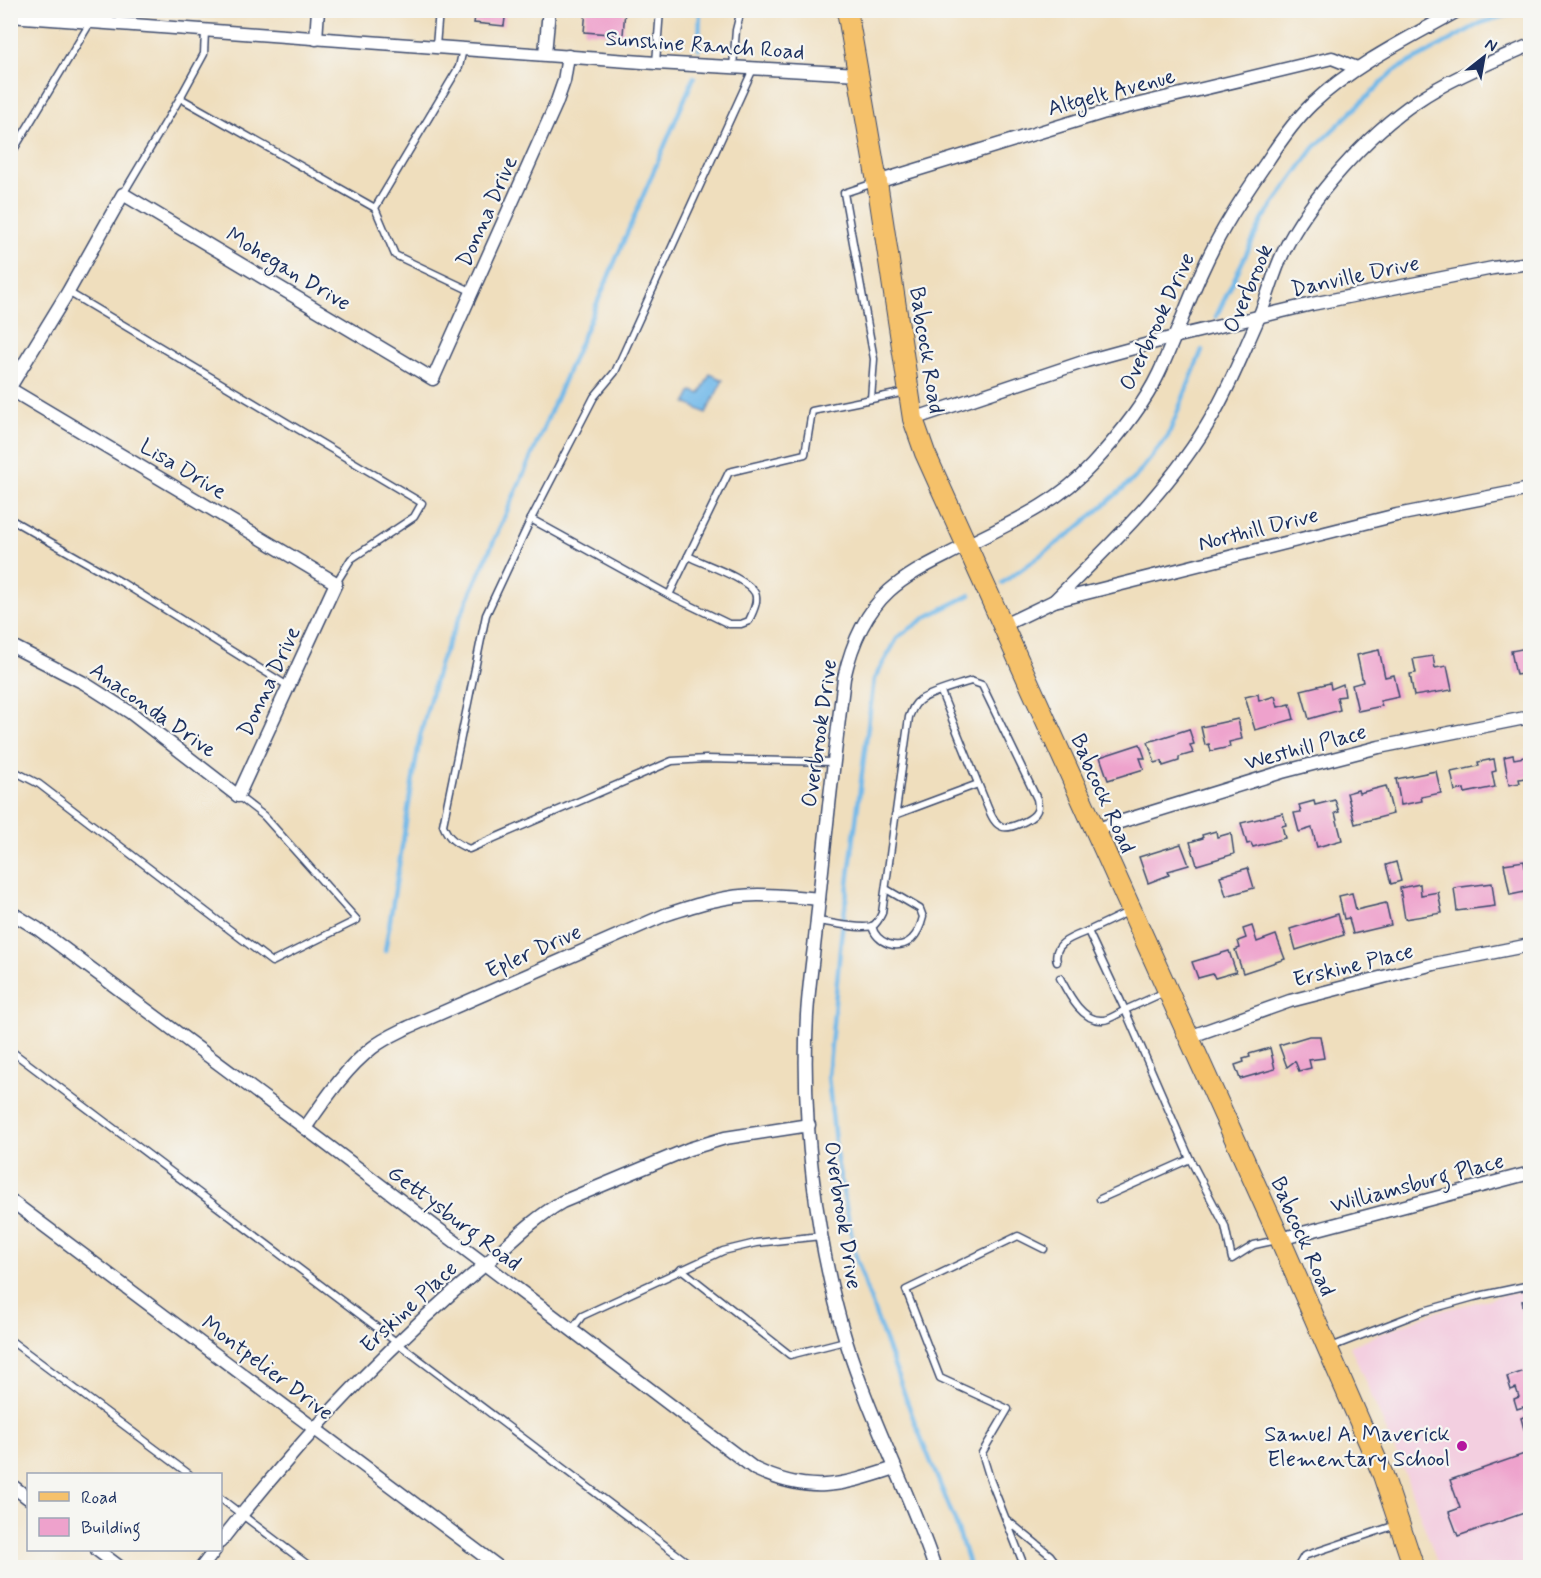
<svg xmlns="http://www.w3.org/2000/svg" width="1541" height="1578" viewBox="0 0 1541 1578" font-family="Mynerve,sans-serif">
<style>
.built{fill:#f3cfe0}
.water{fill:#72b9e9;stroke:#4674a4;stroke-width:1.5}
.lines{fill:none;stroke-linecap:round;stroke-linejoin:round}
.stream{stroke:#72b9e9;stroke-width:4.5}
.building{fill:#eea2cc}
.service-casing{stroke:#3b496c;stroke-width:9}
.minor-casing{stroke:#3b496c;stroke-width:15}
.primary-casing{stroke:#3b496c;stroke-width:22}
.service{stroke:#fff;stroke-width:6}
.minor{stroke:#fff;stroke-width:12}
.primary{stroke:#f5c16b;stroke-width:20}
.poi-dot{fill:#b5179e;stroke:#f6f6f2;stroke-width:2}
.labels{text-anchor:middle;stroke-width:4.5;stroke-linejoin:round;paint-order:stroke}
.street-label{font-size:22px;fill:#1b2f5e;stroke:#f6f6f2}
.poi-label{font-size:22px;fill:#1b2f5e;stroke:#f6f6f2;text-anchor:end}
</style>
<rect width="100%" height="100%" fill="#f6f6f2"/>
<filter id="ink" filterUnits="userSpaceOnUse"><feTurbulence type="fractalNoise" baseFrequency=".0167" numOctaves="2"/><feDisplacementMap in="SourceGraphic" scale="12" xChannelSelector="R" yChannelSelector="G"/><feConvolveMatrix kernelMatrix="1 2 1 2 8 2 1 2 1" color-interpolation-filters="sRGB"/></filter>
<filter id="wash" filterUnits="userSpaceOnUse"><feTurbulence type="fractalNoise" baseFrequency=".008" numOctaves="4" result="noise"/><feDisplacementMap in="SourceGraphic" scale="24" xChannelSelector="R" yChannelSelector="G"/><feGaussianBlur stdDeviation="1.35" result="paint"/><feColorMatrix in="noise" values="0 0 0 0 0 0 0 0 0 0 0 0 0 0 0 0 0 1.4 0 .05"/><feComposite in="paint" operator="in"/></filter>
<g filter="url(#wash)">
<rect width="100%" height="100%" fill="#efdebd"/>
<!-- built -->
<path class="built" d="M1530 1289V1567H1439L1405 1474 1350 1346 1435 1312Z"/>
<!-- water -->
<path class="water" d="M710 374 723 380 706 413 686 403 692 391 700 394Z"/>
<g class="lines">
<!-- stream -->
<g class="stream">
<path d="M699 49 700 10"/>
<path d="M1216 317 1263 219 1314 148 1394 71 1481 23 1523 10"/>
<path d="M1002 583 1074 531 1134 479 1168 436 1202 350"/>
<path d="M970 595 928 616 898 637 874 679 841 939 828 1076 837 1161 856 1257 875 1313 915 1423 955 1521 970 1568"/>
<path d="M385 951 420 736 440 662 532 455 694 77"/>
</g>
</g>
<g id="blocks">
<!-- building -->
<g class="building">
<path d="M359 10H379V14L359 12Z"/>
<path d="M476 10H506L504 26 474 23Z"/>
<path d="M586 10H625L623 35 584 32Z"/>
<path d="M1525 639H1530V673L1516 675 1511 651 1527 648Z"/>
<path d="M1379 650 1385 677 1394 675 1399 697 1380 701 1382 706 1358 711 1352 685 1363 682 1357 655Z"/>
<path d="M1433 656 1435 668 1447 666 1452 690 1414 696 1410 674 1416 673 1413 659Z"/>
<path d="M1330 683 1331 689 1343 684 1345 696 1337 697 1340 710 1309 719 1301 690Z"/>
<path d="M1258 694 1259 701 1275 696 1278 707 1290 704 1294 719 1255 730 1245 697Z"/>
<path d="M1238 719 1242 739 1229 742 1230 747 1211 751 1209 744 1205 745 1201 727Z"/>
<path d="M1189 729 1194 744 1190 745 1193 753 1179 757V761L1163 766 1162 761 1155 763 1148 742Z"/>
<path d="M1140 744 1145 758H1140L1144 769 1108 780 1100 757Z"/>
<path d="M1513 755 1514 759 1530 756V777L1519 779 1520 783 1509 785 1504 757Z"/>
<path d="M1494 759 1496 771 1492 772 1495 787 1465 793 1464 789 1455 791 1451 772 1479 766 1478 762Z"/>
<path d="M1436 771 1441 793 1421 797 1422 801 1401 805 1396 779Z"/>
<path d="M1386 786 1393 814 1355 824 1347 793 1358 790 1359 793Z"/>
<path d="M1335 800 1339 812 1335 813 1342 840 1317 847 1312 828 1299 832 1294 813 1301 812 1299 805 1314 801 1315 805Z"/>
<path d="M1283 813 1286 825 1282 826 1285 838 1253 847 1251 843 1247 844 1241 823Z"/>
<path d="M1216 831 1217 837 1231 833 1234 854 1197 865 1190 842 1203 838 1202 835Z"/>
<path d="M1181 844 1189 865 1168 871 1169 875 1148 883 1139 857Z"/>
<path d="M1524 861 1526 876 1530 875V891L1510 895 1504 864Z"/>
<path d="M1396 862 1401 881 1391 884 1386 865Z"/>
<path d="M1248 868 1254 888 1226 896 1220 876Z"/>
<path d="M1492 883 1495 906 1457 911 1454 888Z"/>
<path d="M1420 884 1421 895 1438 892 1442 913 1405 919 1400 888Z"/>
<path d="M1352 893 1356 910 1386 903 1391 925 1353 934 1349 918 1344 919 1339 896Z"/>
<path d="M1338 914 1344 935 1296 950 1290 929Z"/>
<path d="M1252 926 1257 942 1276 935 1285 959 1243 973 1235 950 1240 948 1238 941 1246 938 1243 929Z"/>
<path d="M1229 951 1236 972 1215 978 1213 974 1198 978 1192 962Z"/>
<path d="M1309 1036H1320L1324 1058 1309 1060 1311 1068 1299 1071 1295 1061 1287 1067 1279 1045Z"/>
<path d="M1270 1048 1275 1069 1240 1079 1235 1065 1244 1062 1243 1059 1250 1057 1249 1054Z"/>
<path d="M1530 1300V1335L1529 1336 1522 1301Z"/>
<path d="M1530 1369V1426L1524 1429 1521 1418 1526 1416 1523 1407 1517 1409 1514 1399 1519 1397 1516 1388 1511 1390 1507 1377Z"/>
<path d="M1530 1452V1511L1458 1536 1449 1512 1460 1508 1450 1480Z"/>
</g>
</g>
</g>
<g filter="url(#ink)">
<use href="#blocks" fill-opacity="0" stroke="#3b496c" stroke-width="1.5"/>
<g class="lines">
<defs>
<g id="service">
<path d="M436 46 439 10"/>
<path d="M463 49 459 67 375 208 395 255 473 292"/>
<path d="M656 63 660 10"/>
<path d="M733 67 736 30 741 10"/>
<path d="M753 69 615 372 594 397 531 519 486 615 443 825C448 838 455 843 469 849L672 761 706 759 834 762"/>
<path d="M180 98 375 208"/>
<path d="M10 156 90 23"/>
<path d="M123 194 180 98 204 54 205 31"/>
<path d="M68 292 422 503 414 517 351 559 336 583"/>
<path d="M871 399 874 359 844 193 874 183"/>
<path d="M10 519 121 582 288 686"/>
<path d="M531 519 669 595 729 472 805 454 812 411 906 392"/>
<path d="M669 595 729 624H741L749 621C752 613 759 602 755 593 747 578 703 564 688 556"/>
<path d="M10 769 39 784 272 962 357 920 264 816 238 796"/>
<path d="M895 815 978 784"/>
<path d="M817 921C829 922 865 931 874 925 878 922 880 917 882 913L909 717C912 710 914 704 920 700 932 692 956 686 971 681L982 685 1037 799C1038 805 1039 809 1035 814 1030 820 1011 829 1003 827 995 825 991 815 988 808L941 692"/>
<path d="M872 926C876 943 898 952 912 939 918 933 921 925 923 917L920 909 886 889"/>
<path d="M1057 962C1052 943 1073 937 1088 931"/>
<path d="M1060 978C1068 993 1082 1022 1103 1020 1109 1020 1119 1013 1125 1010L1088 931 1130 911"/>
<path d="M1165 992 1125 1010 1190 1159 1225 1226 1232 1259 1254 1245 1277 1240"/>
<path d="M10 1050 695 1568"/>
<path d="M1100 1199 1190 1159"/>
<path d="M681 1269 790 1355 845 1341"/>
<path d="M571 1331 582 1316 723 1251 756 1243 821 1236"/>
<path d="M10 1340 189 1474"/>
<path d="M1331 1347 1424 1311 1474 1297 1530 1285"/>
<path d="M220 1498 312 1568"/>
<path d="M1007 1520 1050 1555 1060 1568"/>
<path d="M1025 1568 990 1479 982 1453 1008 1409 940 1378 906 1290 1018 1236 1044 1249"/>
<path d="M1297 1568 1304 1556 1396 1525"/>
</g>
<g id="minor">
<path d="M10 16 656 63 859 74"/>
<path d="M316 39 318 10"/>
<path d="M545 54 549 10"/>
<path d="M877 182 1102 113 1332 58 1357 68"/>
<path d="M10 387 68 292 123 194 433 379 556 104 564 81 568 56"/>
<path d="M10 389 336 583 238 796 131 713 84 683 10 645"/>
<path d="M913 419 1086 361 1174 337 1312 304 1493 268 1530 263"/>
<path d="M1054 601C1111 544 1173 486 1213 415 1231 384 1244 350 1259 317 1268 296 1273 274 1283 253 1309 199 1367 135 1417 101 1451 78 1492 62 1530 45"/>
<path d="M1002 626 1054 601 1397 515 1530 489"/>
<path d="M1094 830 1282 772 1379 747 1530 717"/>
<path d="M10 912 38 929 305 1128 755 1469C810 1495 840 1486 895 1468"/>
<path d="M1189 1037 1290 1001 1434 964 1530 945"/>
<path d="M305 1128C325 1100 344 1070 372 1048 383 1039 397 1033 409 1027L665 915C695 905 726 895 758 895 778 895 799 897 819 899"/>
<path d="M10 1200 500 1568"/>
<path d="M1280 1239 1530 1173"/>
<path d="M10 1484 28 1498"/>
<path d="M220 1542C298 1442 384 1349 481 1268 508 1245 531 1220 562 1202L689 1149 725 1138 809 1125"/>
<path d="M97 1550 121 1568"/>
<path d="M201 1568 215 1550"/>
<path d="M935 1568C909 1491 870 1419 846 1341 816 1242 801 1119 807 1015 809 983 814 951 817 919 825 839 834 758 844 678 851 647 865 613 889 591 906 576 925 566 945 556 996 529 1053 508 1092 465 1118 437 1143 407 1159 373 1175 339 1187 303 1203 269 1220 231 1242 198 1266 163 1279 143 1294 121 1312 104 1355 64 1409 38 1459 10"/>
</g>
<path id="primary" d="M847 10 877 182 913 419 925 453 1280 1239 1383 1475 1414 1568"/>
</defs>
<!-- service casing -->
<use href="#service" class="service-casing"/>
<!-- minor casing -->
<use href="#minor" class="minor-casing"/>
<!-- primary casing -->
<use href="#primary" class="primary-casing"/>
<!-- service -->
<use href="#service" class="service"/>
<!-- minor -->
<use href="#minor" class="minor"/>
<!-- primary -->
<use href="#primary" class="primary"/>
</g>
</g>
<!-- markers -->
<circle class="poi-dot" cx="1462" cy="1446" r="6"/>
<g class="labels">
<!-- street labels -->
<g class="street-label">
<text transform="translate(705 44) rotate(4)" y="8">Sunshine Ranch Road</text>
<text transform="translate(1111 91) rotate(-15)" y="8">Altgelt Avenue</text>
<text transform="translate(486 211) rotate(-66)" y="8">Donna Drive</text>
<text transform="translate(289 268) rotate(31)" y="8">Mohegan Drive</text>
<text transform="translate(1355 275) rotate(-12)" y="8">Danville Drive</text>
<text transform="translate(1247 288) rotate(-67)" y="8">Overbrook</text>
<text transform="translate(1156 321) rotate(-65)" y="8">Overbrook Drive</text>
<text transform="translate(928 350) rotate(81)" y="8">Babcock Road</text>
<text transform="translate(184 468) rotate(31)" y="8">Lisa Drive</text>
<text transform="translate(1258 528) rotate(-14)" y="8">Northill Drive</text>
<text transform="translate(268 681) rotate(-65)" y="8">Donna Drive</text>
<text transform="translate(154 709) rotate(35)" y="8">Anaconda Drive</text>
<text transform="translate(818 733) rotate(-82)" y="8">Overbrook Drive</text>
<text transform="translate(1305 746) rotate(-15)" y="8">Westhill Place</text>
<text transform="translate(1104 793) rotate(66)" y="8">Babcock Road</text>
<text transform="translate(533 950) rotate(-24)" y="8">Epler Drive</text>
<text transform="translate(1353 964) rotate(-14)" y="8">Erskine Place</text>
<text transform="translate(1417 1182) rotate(-15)" y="8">Williamsburg Place</text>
<text transform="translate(844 1215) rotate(81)" y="8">Overbrook Drive</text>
<text transform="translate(455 1217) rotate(37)" y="8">Gettysburg Road</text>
<text transform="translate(1304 1236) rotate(66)" y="8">Babcock Road</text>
<text transform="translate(408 1306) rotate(-43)" y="8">Erskine Place</text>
<text transform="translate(268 1367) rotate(37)" y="8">Montpelier Drive</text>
</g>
<!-- poi labels -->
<g class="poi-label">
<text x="1450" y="1441">Samuel A. Maverick<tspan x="1450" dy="25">Elementary School</tspan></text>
</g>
</g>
<!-- margin -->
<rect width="1541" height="1578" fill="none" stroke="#f6f6f2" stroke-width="36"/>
<!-- legend -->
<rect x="27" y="1473" width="195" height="78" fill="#f6f6f2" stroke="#9ea6b7" stroke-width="1.5"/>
<rect x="39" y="1492" width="30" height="9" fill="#f5c16b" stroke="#9ea6b7" stroke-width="1.5"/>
<text x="81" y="1503" font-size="18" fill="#1b2f5e">Road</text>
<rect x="39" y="1518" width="30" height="18" fill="#eea2cc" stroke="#9ea6b7" stroke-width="1.5"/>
<text x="81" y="1533" font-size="18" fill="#1b2f5e">Building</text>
<!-- north arrow -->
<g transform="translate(1484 57) rotate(31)" stroke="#f6f6f2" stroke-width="4.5" paint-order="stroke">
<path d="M0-4.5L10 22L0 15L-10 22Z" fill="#1b2f5e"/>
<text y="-9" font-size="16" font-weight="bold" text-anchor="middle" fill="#1b2f5e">N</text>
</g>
</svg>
